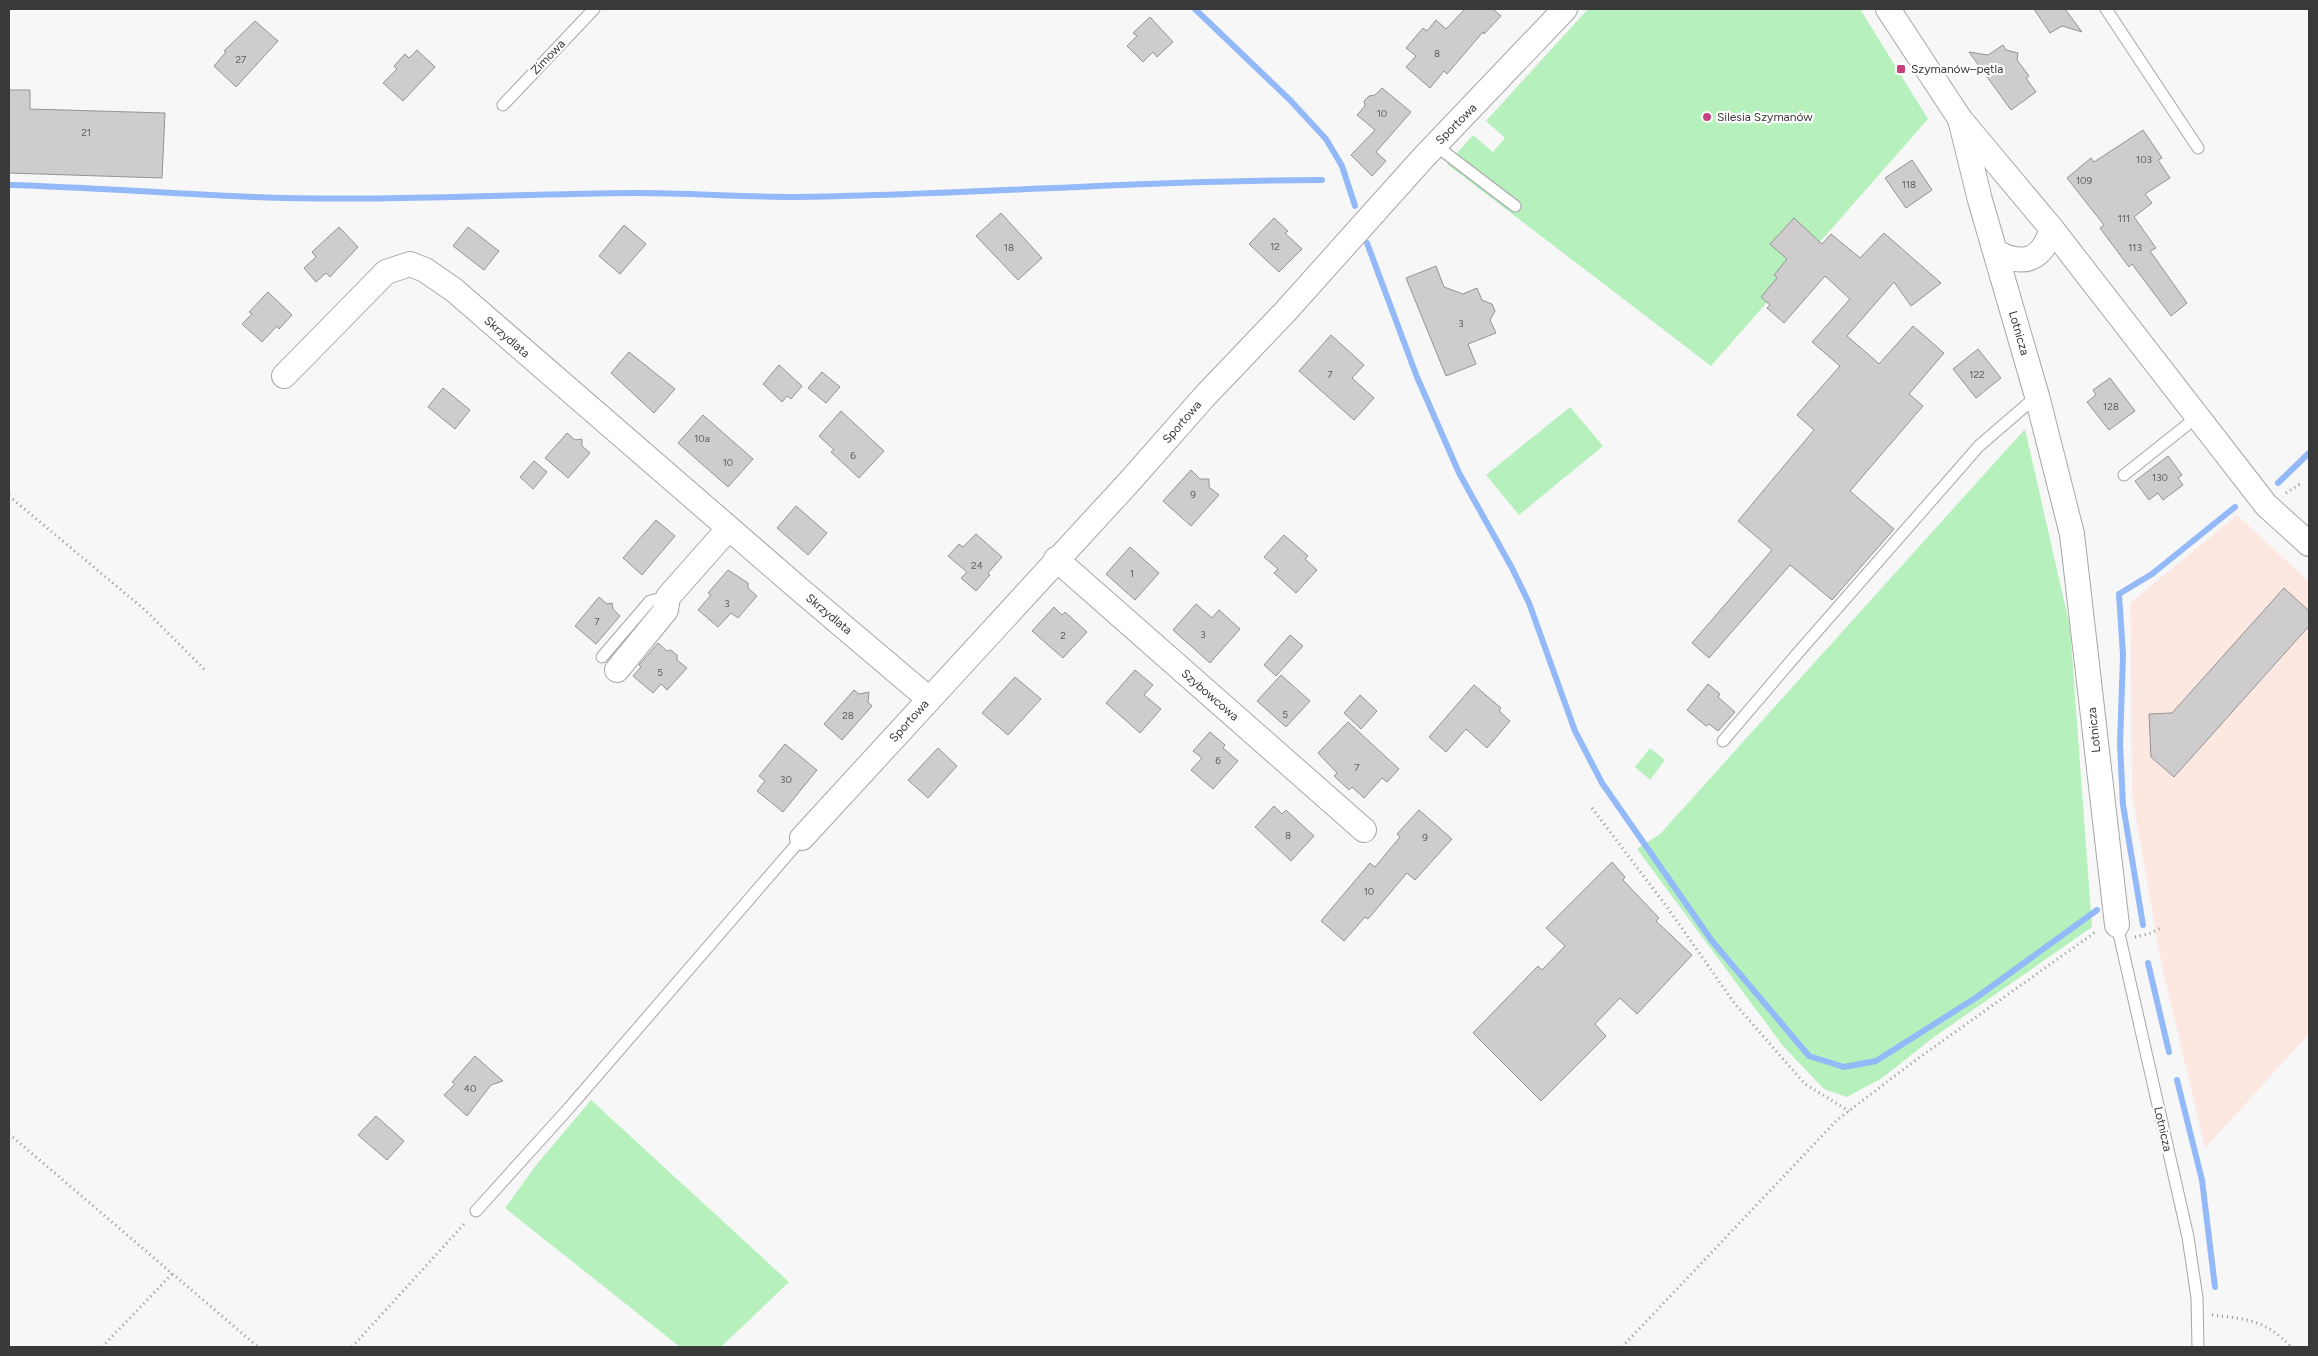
<svg xmlns="http://www.w3.org/2000/svg" width="2318" height="1356" viewBox="0 0 2318 1356" font-family="Figtree,sans-serif">
<style>
.industrial{fill:#fce8e0}
.green{fill:#b6f1bd}
.lines{fill:none;stroke-linecap:round;stroke-linejoin:round}
.stream{stroke:#93b9f8;stroke-width:6}
.building{fill:#cecccc;stroke:#959393}
.lane-casing{stroke:#a7a7a8;stroke-width:13}
.street-casing{stroke:#a7a7a8;stroke-width:26}
.path{stroke:#929293;stroke-width:3;stroke-dasharray:1 4;stroke-linecap:butt}
.lane{stroke:#fff;stroke-width:11}
.street{stroke:#fff;stroke-width:24}
.poi-dot{fill:#c6407f;stroke:#fff;stroke-width:2}
.labels{text-anchor:middle;stroke-width:4.5;stroke-linejoin:round;paint-order:stroke}
.number-label{font-size:10px;fill:#5e5e5e}
.street-label{font-size:12px;fill:#39393a;stroke:#fff}
.poi-label{font-size:12px;fill:#39393a;stroke:#fff;text-anchor:start}
</style>
<rect width="100%" height="100%" fill="#f7f7f8"/>
<!-- industrial -->
<path class="industrial" d="M2237 515 2309 582V1034L2205 1148 2161 962 2132 794 2130 603Z"/>
<!-- green -->
<g class="green">
<path d="M1588 9H1860L1928 119 1711 366 1447 164 1473 135 1493 152 1505 138 1486 121Z"/>
<path d="M1570 407 1603 446 1519 515 1486 475Z"/>
<path d="M2025 429 2070 627 2092 927 1934 1037 1882 1078 1847 1097 1824 1089 1783 1046 1637 849 1660 834Z"/>
<path d="M1650 748 1665 760 1650 780 1635 767Z"/>
<path d="M591 1100 789 1282 721 1347H680L505 1208 537 1164Z"/>
</g>
<g class="lines">
<!-- stream -->
<g class="stream">
<path d="M1195 9 1290 100 1326 139 1342 166 1355 206"/>
<path d="M9 185C90 187 171 194 253 197 380 202 508 194 636 193 688 193 741 197 794 197 970 195 1146 180 1322 180"/>
<path d="M1367 243 1417 377 1459 473 1512 568 1529 603 1575 731 1602 783 1712 941 1809 1056 1844 1067 1876 1061 1977 997 2097 910"/>
<path d="M2278 483 2309 453"/>
<path d="M2143 925 2123 805 2120 744 2123 655 2119 594 2152 574 2235 507"/>
<path d="M2148 963 2169 1052"/>
<path d="M2177 1080 2202 1180 2215 1287"/>
</g>
</g>
<!-- building -->
<g class="building">
<path d="M1465 9H1493L1501 16 1484 34 1483 32 1447 74 1444 71 1430 88 1406 67 1416 56 1406 48 1423 28 1427 31 1436 20 1446 29Z"/>
<path d="M2034 9H2065L2082 32 2062 26 2050 33Z"/>
<path d="M1150 17 1173 42 1157 57 1153 52 1143 62 1127 46 1137 36 1133 33Z"/>
<path d="M255 21 278 41 236 87 214 66 226 52 224 51Z"/>
<path d="M2003 45 2006 50 2018 53 2017 60 2029 76 2026 78 2036 92 2011 110 1969 52 1988 55Z"/>
<path d="M417 50 435 67 403 101 383 83 397 69 394 66 405 54 409 58Z"/>
<path d="M1382 88 1411 112 1376 152 1386 161 1372 176 1351 155 1375 130 1357 115 1365 106 1364 101 1369 96 1375 95Z"/>
<path d="M9 90H30V109L165 113 162 178 9 173Z"/>
<path d="M2143 130 2162 158 2158 160 2170 178 2145 194 2152 203 2134 217 2156 248 2150 251 2187 303 2171 316 2132 264 2129 267 2100 228 2104 225 2067 178 2091 158 2094 162Z"/>
<path d="M1912 160 1932 190 1906 208 1885 178Z"/>
<path d="M1001 213 1042 258 1018 280 976 236Z"/>
<path d="M1274 218 1288 231 1285 233 1302 249 1279 272 1249 244Z"/>
<path d="M1794 218 1822 244 1831 234 1860 258 1884 233 1941 283 1911 306 1894 282 1847 336 1876 361 1879 364 1913 326 1944 353 1909 394 1923 406 1850 491 1894 529 1832 600 1790 565 1709 658 1692 643 1772 550 1738 521 1814 430 1797 415 1840 366 1812 342 1850 299 1825 276 1784 323 1767 308 1770 305 1761 297 1777 278 1774 275 1787 259 1770 244Z"/>
<path d="M624 225 646 244 620 274 599 256Z"/>
<path d="M339 227 358 247 330 277 326 273 316 282 304 268 316 257 312 252Z"/>
<path d="M468 227 499 251 484 270 453 246Z"/>
<path d="M1436 266 1444 287 1463 294 1477 288 1482 300 1492 304 1495 311 1490 320 1496 333 1468 344 1476 364 1446 376 1406 278Z"/>
<path d="M268 292 292 315 279 329 277 326 262 342 242 324 252 314 249 312Z"/>
<path d="M1331 335 1364 365 1352 378 1374 398 1354 420 1299 371Z"/>
<path d="M1978 349 2001 378 1976 398 1953 369Z"/>
<path d="M629 352 675 389 654 413 611 373Z"/>
<path d="M779 365 802 386 791 399 787 396 782 402 763 384Z"/>
<path d="M822 372 840 387 826 403 808 388Z"/>
<path d="M2110 378 2135 411 2109 430 2087 402 2096 395 2093 390Z"/>
<path d="M443 388 470 410 455 429 428 407Z"/>
<path d="M841 411 884 451 859 478 831 452 834 450 819 436Z"/>
<path d="M703 415 753 459 728 487 678 443Z"/>
<path d="M567 433 575 440 582 439V446L590 453 568 478 545 458Z"/>
<path d="M2168 456 2182 475 2178 478 2183 485 2163 500 2158 493 2149 500 2135 481Z"/>
<path d="M534 461 547 472 533 489 520 477Z"/>
<path d="M1191 470 1200 479H1209V487L1219 495 1191 526 1163 501Z"/>
<path d="M796 506 827 533 808 555 777 528Z"/>
<path d="M656 520 675 536 642 575 623 558Z"/>
<path d="M976 534 1002 557 988 573 990 575 976 591 961 578 967 572 948 556 959 544 963 547Z"/>
<path d="M1284 535 1308 556 1305 559 1317 570 1296 593 1274 573 1278 569 1264 557Z"/>
<path d="M1130 547 1159 573 1135 600 1106 574Z"/>
<path d="M728 570 748 583V588L757 596 738 618 731 613 718 627 698 610 711 595 708 593Z"/>
<path d="M2284 588 2309 611V626L2174 777 2151 757 2149 714 2172 713Z"/>
<path d="M599 597 607 604 612 603 613 609 620 616 596 644 575 626Z"/>
<path d="M1196 604 1212 618 1219 610 1240 629 1210 663 1173 630Z"/>
<path d="M1054 607 1062 615 1065 612 1087 632 1063 658 1032 631Z"/>
<path d="M1290 635 1303 646 1276 676 1264 665Z"/>
<path d="M658 643 667 651 671 650 677 655V660L687 668 667 690 661 684 653 693 633 676 641 667 639 665Z"/>
<path d="M1135 670 1153 685 1144 695 1161 709 1140 733 1106 703Z"/>
<path d="M1281 675 1310 701 1286 727 1257 701Z"/>
<path d="M1015 677 1041 699 1008 735 982 713Z"/>
<path d="M1708 684 1720 694 1718 697 1735 712 1718 731 1709 724 1706 726 1687 710Z"/>
<path d="M1474 685 1501 708 1499 711 1510 721 1487 748 1466 729 1446 752 1429 737Z"/>
<path d="M854 690 859 694 869 692 868 702 872 706 842 740 824 724Z"/>
<path d="M1360 695 1377 711 1361 729 1344 713Z"/>
<path d="M1348 722 1399 769 1387 782 1382 778 1364 798 1352 787 1349 790 1334 776 1337 773 1318 753Z"/>
<path d="M1210 732 1225 745 1223 748 1238 761 1213 789 1191 770 1202 758 1193 751Z"/>
<path d="M785 744 817 770 783 812 757 791 765 781 759 776Z"/>
<path d="M938 748 957 766 928 798 908 780Z"/>
<path d="M1274 806 1282 814 1286 810 1314 836 1291 861 1255 827Z"/>
<path d="M1419 810 1452 839 1415 880 1407 873 1368 919 1365 917 1344 941 1321 921 1370 863 1375 867 1400 837 1397 834Z"/>
<path d="M1612 862 1625 877 1623 880 1659 918 1656 921 1692 955 1637 1014 1620 998 1595 1024 1606 1036 1541 1101 1473 1033 1538 966 1542 970 1565 946 1546 928Z"/>
<path d="M475 1056 503 1081 491 1085 467 1116 444 1095 455 1084 452 1082Z"/>
<path d="M376 1116 404 1141 387 1160 358 1135Z"/>
</g>
<g class="lines">
<defs>
<g id="lane">
<path d="M2106 9 2198 148"/>
<path d="M503 105 594 9"/>
<path d="M1435 145 1515 206"/>
<path d="M2124 475 2197 417"/>
<path d="M602 657 650 601 668 597"/>
<path d="M1723 741 1797 654 1979 446 2037 396"/>
<path d="M2117 925 2188 1237 2197 1298 2198 1347"/>
<path d="M476 1211 569 1108 802 838"/>
</g>
<g id="street">
<path d="M1888 9 1960 119 2052 229 2266 505 2309 544"/>
<path d="M1960 119 1980 200 2037 396 2072 534 2117 925"/>
<path d="M1996 252C2024 267 2042 260 2052 229"/>
<path d="M284 376 386 272 410 264 425 270 454 290 798 588 929 699"/>
<path d="M1056 559 1364 830"/>
<path d="M617 670 666 610 668 597 729 528"/>
<path d="M802 838 1130 481 1204 397 1285 312 1423 158 1565 9"/>
</g>
</defs>
<!-- lane casing -->
<use href="#lane" class="lane-casing"/>
<!-- street casing -->
<use href="#street" class="street-casing"/>
<!-- path -->
<g class="path">
<path d="M2286 493 2300 484"/>
<path d="M9 496 145 610 205 670"/>
<path d="M1592 808 1667 907 1735 1004 1805 1084 1849 1111"/>
<path d="M2135 937 2151 933 2162 927"/>
<path d="M9 1134 258 1347"/>
<path d="M2212 1315C2247 1319 2266 1320 2291 1347"/>
<path d="M102 1347 173 1273"/>
<path d="M352 1347 466 1222"/>
<path d="M1622 1347 1837 1120 1913 1062 2097 931"/>
</g>
<!-- lane -->
<use href="#lane" class="lane"/>
<!-- street -->
<use href="#street" class="street"/>
</g>
<!-- markers -->
<g class="poi-dot">
<rect x="1896" y="64" width="10" height="10" rx="2.5"/>
<circle cx="1707" cy="117" r="5"/>
</g>
<g class="labels">
<!-- number labels -->
<g class="number-label">
<text x="1437" y="57">8</text>
<text x="241" y="63">27</text>
<text x="1382" y="117">10</text>
<text x="86" y="136">21</text>
<text x="2144" y="163">103</text>
<text x="2084" y="184">109</text>
<text x="1909" y="188">118</text>
<text x="2124" y="222">111</text>
<text x="1275" y="250">12</text>
<text x="1009" y="251">18</text>
<text x="2135" y="251">113</text>
<text x="1461" y="327">3</text>
<text x="1330" y="378">7</text>
<text x="1977" y="378">122</text>
<text x="2111" y="410">128</text>
<text x="702" y="442">10a</text>
<text x="853" y="459">6</text>
<text x="728" y="466">10</text>
<text x="2160" y="481">130</text>
<text x="1193" y="498">9</text>
<text x="977" y="569">24</text>
<text x="1132" y="577">1</text>
<text x="727" y="607">3</text>
<text x="597" y="625">7</text>
<text x="1203" y="638">3</text>
<text x="1063" y="639">2</text>
<text x="660" y="676">5</text>
<text x="1285" y="718">5</text>
<text x="848" y="719">28</text>
<text x="1218" y="764">6</text>
<text x="1357" y="771">7</text>
<text x="786" y="783">30</text>
<text x="1288" y="839">8</text>
<text x="1425" y="841">9</text>
<text x="1369" y="895">10</text>
<text x="470" y="1092">40</text>
</g>
<!-- street labels -->
<g class="street-label">
<text transform="translate(548 57) rotate(-46)" y="4">Zimowa</text>
<text transform="translate(1456 124) rotate(-45)" y="4">Sportowa</text>
<text transform="translate(2019 333) rotate(74)" y="4">Lotnicza</text>
<text transform="translate(507 337) rotate(41)" y="4">Skrzydlata</text>
<text transform="translate(1182 422) rotate(-49)" y="4">Sportowa</text>
<text transform="translate(829 614) rotate(40)" y="4">Skrzydlata</text>
<text transform="translate(1210 695) rotate(41)" y="4">Szybowcowa</text>
<text transform="translate(909 721) rotate(-48)" y="4">Sportowa</text>
<text transform="translate(2094 730) rotate(-96)" y="4">Lotnicza</text>
<text transform="translate(2163 1129) rotate(77)" y="4">Lotnicza</text>
</g>
<!-- poi labels -->
<g class="poi-label">
<text x="1911" y="73">Szymanów–pętla</text>
<text x="1717" y="121">Silesia Szymanów</text>
</g>
</g>
<!-- border -->
<rect width="2318" height="1356" fill="none" stroke="#39393a" stroke-width="20"/>
</svg>
